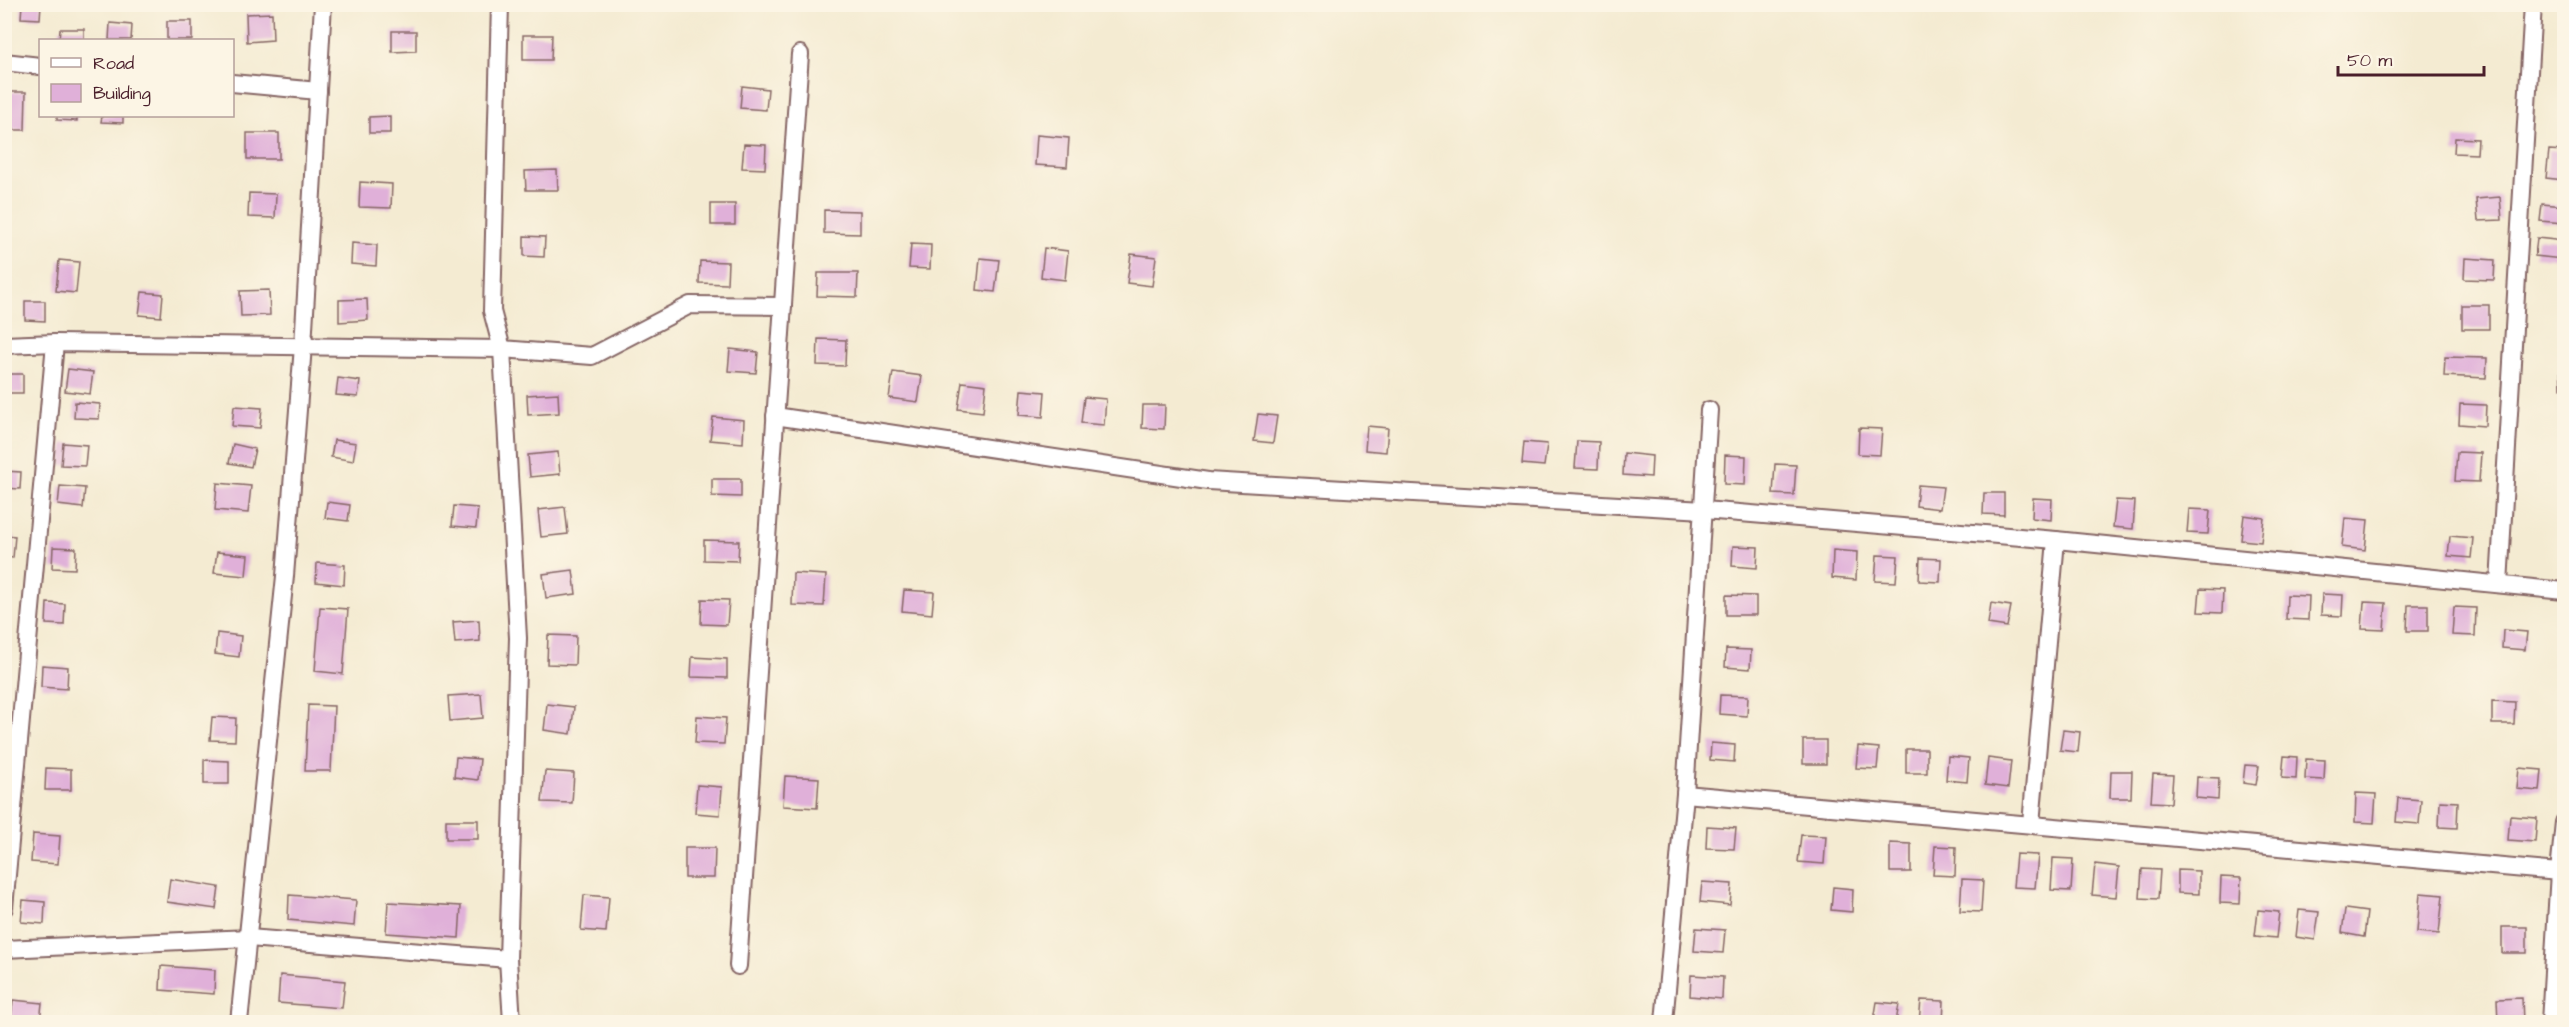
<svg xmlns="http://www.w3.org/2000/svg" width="2569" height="1027" viewBox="0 0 2569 1027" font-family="'Architects Daughter',sans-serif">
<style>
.building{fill:#e0b0d9}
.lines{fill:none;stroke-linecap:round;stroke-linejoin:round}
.street-casing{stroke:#866665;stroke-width:20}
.street{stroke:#fff;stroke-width:16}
</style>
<rect width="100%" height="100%" fill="#fcf5e5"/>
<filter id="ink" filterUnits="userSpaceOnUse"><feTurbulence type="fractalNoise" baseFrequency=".0167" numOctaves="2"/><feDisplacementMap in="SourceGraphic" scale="12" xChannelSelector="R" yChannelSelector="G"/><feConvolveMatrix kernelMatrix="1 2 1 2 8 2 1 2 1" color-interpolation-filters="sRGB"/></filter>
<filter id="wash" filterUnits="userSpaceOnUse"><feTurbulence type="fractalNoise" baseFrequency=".008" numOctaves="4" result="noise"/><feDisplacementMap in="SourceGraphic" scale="24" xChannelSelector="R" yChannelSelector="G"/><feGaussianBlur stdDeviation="1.35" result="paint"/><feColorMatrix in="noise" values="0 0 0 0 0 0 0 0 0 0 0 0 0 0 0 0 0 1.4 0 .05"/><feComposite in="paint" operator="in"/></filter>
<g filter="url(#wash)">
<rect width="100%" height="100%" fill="#f4ebd2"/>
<g id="blocks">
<!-- building -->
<g class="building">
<path d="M22 4H41L40 19 21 18Z"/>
<path d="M272 13 273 40 247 42 246 14Z"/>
<rect x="167" y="21" width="25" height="19"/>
<path d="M110 23 132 25 131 40H109Z"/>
<path d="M60 29H84V40H59Z"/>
<path d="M392 31H416V51L392 52Z"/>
<path d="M523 35H552L551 60H523Z"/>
<path d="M742 86 768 89 766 110 740 108Z"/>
<path d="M8 92H26L25 130H7Z"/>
<path d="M57 116H77V121L57 120Z"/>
<path d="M102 116H123V123L101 122Z"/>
<path d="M390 116V133H369V117Z"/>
<rect x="247" y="133" width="32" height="26"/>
<path d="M1037 135 1069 138 1067 167 1035 165Z"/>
<path d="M2455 138 2478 139 2477 154 2454 153Z"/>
<path d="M744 144 766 145 765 169 742 168Z"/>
<path d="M2549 150 2564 151V180L2546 178Z"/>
<path d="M557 170 558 190H526L525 171Z"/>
<path d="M360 182 392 184 391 208 359 207Z"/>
<path d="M249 193 276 194 275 218 248 217Z"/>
<path d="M2500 197 2502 220 2478 221 2476 199Z"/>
<rect x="711" y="204" width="24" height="21"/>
<path d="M2542 204 2564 206V223L2540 221Z"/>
<path d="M824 210 860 211V234L824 233Z"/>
<path d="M524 236 545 237 544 257 524 256Z"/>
<path d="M2537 238 2564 241 2562 259 2535 256Z"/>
<path d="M352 243 377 245 376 266 351 264Z"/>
<path d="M911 244 931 245 930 269 909 268Z"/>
<path d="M1044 248 1068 251 1065 280 1041 277Z"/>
<path d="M1131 254 1156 257 1152 286 1127 283Z"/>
<path d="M980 258 999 260 995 292 977 290Z"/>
<path d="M2465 258 2495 260 2494 280 2464 279Z"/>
<path d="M59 260 79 262 76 293 56 291Z"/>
<path d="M700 261 728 262 727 284 699 283Z"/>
<path d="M818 273H858L857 297 817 296Z"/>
<path d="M269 290 270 315 241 316 240 291Z"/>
<path d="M142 292 163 294 161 317 139 315Z"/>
<path d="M367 299 368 320 339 322V300Z"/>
<path d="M25 301H45V321L25 320Z"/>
<rect x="2462" y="305" width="27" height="24"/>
<path d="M818 339 846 340 845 366 817 365Z"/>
<path d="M730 349 758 352 756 373 728 371Z"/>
<path d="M2445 357 2487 358 2486 378 2444 376Z"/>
<path d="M2560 363H2564V388H2561Z"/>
<path d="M68 369 93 372 90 394 65 391Z"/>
<path d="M893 372 922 376 918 402 889 398Z"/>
<rect x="4" y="374" width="19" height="19"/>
<path d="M338 378 360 381 358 397 336 395Z"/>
<path d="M962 382 986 385 983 412 958 409Z"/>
<path d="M1021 390 1045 392 1043 417 1019 415Z"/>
<path d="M558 393 559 413 528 415 527 395Z"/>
<path d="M1084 397 1106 399 1104 425 1081 423Z"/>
<path d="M75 402 100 404 99 419 74 418Z"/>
<path d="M2460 404 2486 405 2485 426 2459 424Z"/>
<path d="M1143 405H1165L1164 429 1142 428Z"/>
<path d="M234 406 262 408 260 428 232 426Z"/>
<path d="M1258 414 1277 416 1273 443 1254 441Z"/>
<path d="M713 417 744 420 743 443 710 440Z"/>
<path d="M1367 426 1388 428 1386 452 1365 450Z"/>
<path d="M1859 428 1882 429 1880 455 1858 454Z"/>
<path d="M334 440 356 443 353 461 331 457Z"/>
<path d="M1577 441 1599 442 1598 469 1575 468Z"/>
<path d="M1524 442 1547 444 1544 466 1522 464Z"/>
<path d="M63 443 87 445 85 466 61 465Z"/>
<path d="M233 444 255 449 251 467 229 463Z"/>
<path d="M558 452 560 474 530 477 528 455Z"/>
<path d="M2457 452 2481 453 2479 482 2455 481Z"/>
<path d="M1624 453 1652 456 1651 477 1623 475Z"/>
<path d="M1725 455 1746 456 1745 485 1724 484Z"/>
<path d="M1775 464 1796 465 1794 495 1773 494Z"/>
<path d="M4 471 21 472 20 489 4 488Z"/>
<path d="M712 479H741V497L712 496Z"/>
<path d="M217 483 251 486 248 513 215 510Z"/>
<path d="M1918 485 1943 487 1940 509 1916 506Z"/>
<path d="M60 486 85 488 83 508 58 505Z"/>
<path d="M1984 493H2004V515L1983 514Z"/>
<path d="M2033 498 2052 499 2051 520 2032 518Z"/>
<path d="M2116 500 2135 501 2133 529 2113 527Z"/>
<path d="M327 502 350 505 348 521 325 518Z"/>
<path d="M454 506 478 508 476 528 452 526Z"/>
<path d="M565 507 568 534 541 537 538 510Z"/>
<path d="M2189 509 2210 510 2208 534 2187 533Z"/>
<path d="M2244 515 2264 518 2261 542 2241 540Z"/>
<path d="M2345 518 2368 520 2365 550 2342 547Z"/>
<path d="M5 535 15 536 13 558 5 557Z"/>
<path d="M2450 536 2473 538 2471 558 2448 556Z"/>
<path d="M704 540 739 541 738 561 704 560Z"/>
<path d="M1733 546 1758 547 1757 568 1732 566Z"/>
<path d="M53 547 76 548 75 569 52 568Z"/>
<path d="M1833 550 1857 552 1856 580 1832 578Z"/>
<path d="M217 552 248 555 246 576 214 573Z"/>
<path d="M1877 555 1898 556 1896 582 1875 581Z"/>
<path d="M1920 558 1941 559 1940 582 1919 581Z"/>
<path d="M317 563 345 565 344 585 316 582Z"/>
<path d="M573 570 576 594 546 598 543 574Z"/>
<path d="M793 573 826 575 824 606 792 605Z"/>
<path d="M2200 589 2223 590 2222 613 2198 612Z"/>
<path d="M904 590 934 592 932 614 902 611Z"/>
<path d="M2322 594 2343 595 2342 616 2321 615Z"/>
<path d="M1726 595 1756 596V615H1726Z"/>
<path d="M2287 595 2309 596 2308 620 2286 619Z"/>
<path d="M702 599 729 600 727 625 701 624Z"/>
<path d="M2364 602 2386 603 2384 630 2362 629Z"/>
<path d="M47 603 65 604 64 625 46 624Z"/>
<path d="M1991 603 2011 606 2007 627 1988 624Z"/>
<path d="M2408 605H2428V631H2407Z"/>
<path d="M320 607 348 609 343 674 315 671Z"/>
<path d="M2454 607 2476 608 2475 636 2452 635Z"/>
<path d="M479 620 480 641 455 643 453 622Z"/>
<path d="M2503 630 2527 632 2525 650 2502 648Z"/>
<path d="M217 633 241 636 239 657 215 654Z"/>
<path d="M548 635 576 636 575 665 547 664Z"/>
<path d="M1726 649 1751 650 1750 669 1725 667Z"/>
<path d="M692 657 727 659V678L691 677Z"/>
<path d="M42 665 68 667 67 689 41 687Z"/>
<path d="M481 694 483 718 450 721 448 696Z"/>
<path d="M1720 695 1748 696 1747 716 1719 714Z"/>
<path d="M2492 701 2515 702 2514 724H2492Z"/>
<path d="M547 704 574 707 571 734 544 730Z"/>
<path d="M308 705 334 706 331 771H305Z"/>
<path d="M697 716 726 718 724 744 695 743Z"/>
<path d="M212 717 236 718 235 741 210 740Z"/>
<path d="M2063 730 2080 732 2078 752 2060 750Z"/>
<rect x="1803" y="740" width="23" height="24"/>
<path d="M1711 743 1735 745 1734 762 1710 760Z"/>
<path d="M1858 746 1879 748 1877 769 1856 768Z"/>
<rect x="1906" y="749" width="21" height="24"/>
<path d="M1948 756 1969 758 1967 782 1946 780Z"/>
<path d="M2284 756 2297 757 2296 779 2282 778Z"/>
<path d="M456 757 480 759 478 780 454 777Z"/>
<path d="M1988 758 2011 761 2008 788 1985 785Z"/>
<path d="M2306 759 2325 760 2324 780 2305 779Z"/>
<path d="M204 760 229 761V784H204Z"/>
<path d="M2245 765 2259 766 2256 785 2243 783Z"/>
<path d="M46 768 71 769V790H45Z"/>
<path d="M2519 768 2542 770 2540 791 2517 789Z"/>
<path d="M545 771 574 773 572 803 542 802Z"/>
<path d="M2111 771H2132L2131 798H2110Z"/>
<path d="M2153 774 2173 775 2171 803 2151 802Z"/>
<path d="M785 776 819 778 817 808 783 806Z"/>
<path d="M2197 777 2219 778 2218 800 2196 798Z"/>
<path d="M697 785 722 787 720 815 695 813Z"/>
<path d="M2356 793 2376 794 2374 823 2355 822Z"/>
<path d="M2398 798 2421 800 2419 824 2396 822Z"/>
<path d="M2440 801 2458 802 2457 828 2439 827Z"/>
<path d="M2510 816 2537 818 2535 842 2508 840Z"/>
<rect x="446" y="820" width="32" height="19"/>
<path d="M1707 826 1736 828 1734 849 1706 848Z"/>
<path d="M33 834 60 836 58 864 31 862Z"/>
<path d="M1801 835 1826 836 1824 864 1798 862Z"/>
<path d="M1890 843 1911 844V872H1890Z"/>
<path d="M1935 846 1956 847 1955 876 1933 875Z"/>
<path d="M685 848H715L714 878H685Z"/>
<path d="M2016 854 2038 855 2035 888 2013 887Z"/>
<path d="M2053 858 2073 859 2071 891 2051 890Z"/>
<path d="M2095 864 2119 867 2116 897 2092 895Z"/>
<path d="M2142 869 2160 870 2158 899 2140 898Z"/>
<path d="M2178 870 2199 871V894L2178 893Z"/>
<path d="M2221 877 2241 878 2240 904 2220 903Z"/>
<path d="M170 879 219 887 216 909 167 902Z"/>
<path d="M1962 879 1983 880 1981 912 1960 911Z"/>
<path d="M1702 882 1732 884 1730 905 1700 902Z"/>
<path d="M1833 887 1853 889 1852 912 1831 910Z"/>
<path d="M2420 893 2443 895 2439 934 2417 932Z"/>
<path d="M289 895 356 900 354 926 288 920Z"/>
<path d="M584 895 609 897 606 932 581 930Z"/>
<path d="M23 900 45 902 44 924 21 922Z"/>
<path d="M388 902 461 906 459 938 386 933Z"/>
<path d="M2345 909 2367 912 2364 937 2342 933Z"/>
<path d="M2258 910 2279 912 2276 938 2255 936Z"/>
<path d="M2299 910 2319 912 2315 940 2296 937Z"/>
<rect x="2502" y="927" width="25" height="26"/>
<path d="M1696 928 1725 930 1723 953 1694 951Z"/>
<path d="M161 966 215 970 214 994 160 990Z"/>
<path d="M280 975 345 981 342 1008 278 1003Z"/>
<path d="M1691 975 1723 977 1722 999 1690 996Z"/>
<path d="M2522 998 2523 1022H2498L2497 999Z"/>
<path d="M13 1000 42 1003 40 1022 11 1019Z"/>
<path d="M1921 1000 1944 1001 1943 1022H1919Z"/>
<path d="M1877 1002 1899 1004 1896 1022 1874 1020Z"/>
<path d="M1687 1017 1715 1021V1022H1687Z"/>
<path d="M1772 1018 1797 1021 1796 1022H1771Z"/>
</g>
</g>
</g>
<g filter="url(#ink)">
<use href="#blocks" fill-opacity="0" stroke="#866665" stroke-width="1.5"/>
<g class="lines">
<defs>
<g id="street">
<path d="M500 4 492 311 502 349 518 638 508 959 512 1022"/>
<path d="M4 62 40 66"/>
<path d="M232 83 318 91"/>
<path d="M4 345 55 343 502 349 592 356 690 305 783 306"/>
<path d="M775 416 1208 481 1704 510 2056 540 2564 591"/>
<path d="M2499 584 2533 4"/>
<path d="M1685 794 2559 872"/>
<path d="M2031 824 2056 540"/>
<path d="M4 908 55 343"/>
<path d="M4 949 249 938 508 959"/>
<path d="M738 966 800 54"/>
<path d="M239 1022 285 576 303 346 323 4"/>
<path d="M1664 1022 1685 794 1709 410"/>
<path d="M2550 1022 2559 872 2564 822"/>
</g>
</defs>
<!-- street casing -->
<use href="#street" class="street-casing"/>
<!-- street -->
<use href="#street" class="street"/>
</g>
</g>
<!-- margin -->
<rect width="2569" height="1027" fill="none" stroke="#fcf5e5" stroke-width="24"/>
<!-- legend -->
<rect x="39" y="39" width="195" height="78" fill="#fcf5e5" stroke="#b59f9b" stroke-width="1.5"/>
<rect x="51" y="58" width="30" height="9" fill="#ffffff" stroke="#b59f9b" stroke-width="1.5"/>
<text x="93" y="69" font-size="18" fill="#4a1f2b">Road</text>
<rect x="51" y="84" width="30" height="18" fill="#e0b0d9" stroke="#b59f9b" stroke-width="1.5"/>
<text x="93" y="99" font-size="18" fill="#4a1f2b">Building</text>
<!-- scale -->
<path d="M2338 66v9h146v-9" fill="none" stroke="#4a1f2b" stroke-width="3"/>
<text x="2347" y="66" font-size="18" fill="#4a1f2b" stroke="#fcf5e5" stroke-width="4.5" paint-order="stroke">50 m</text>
</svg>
